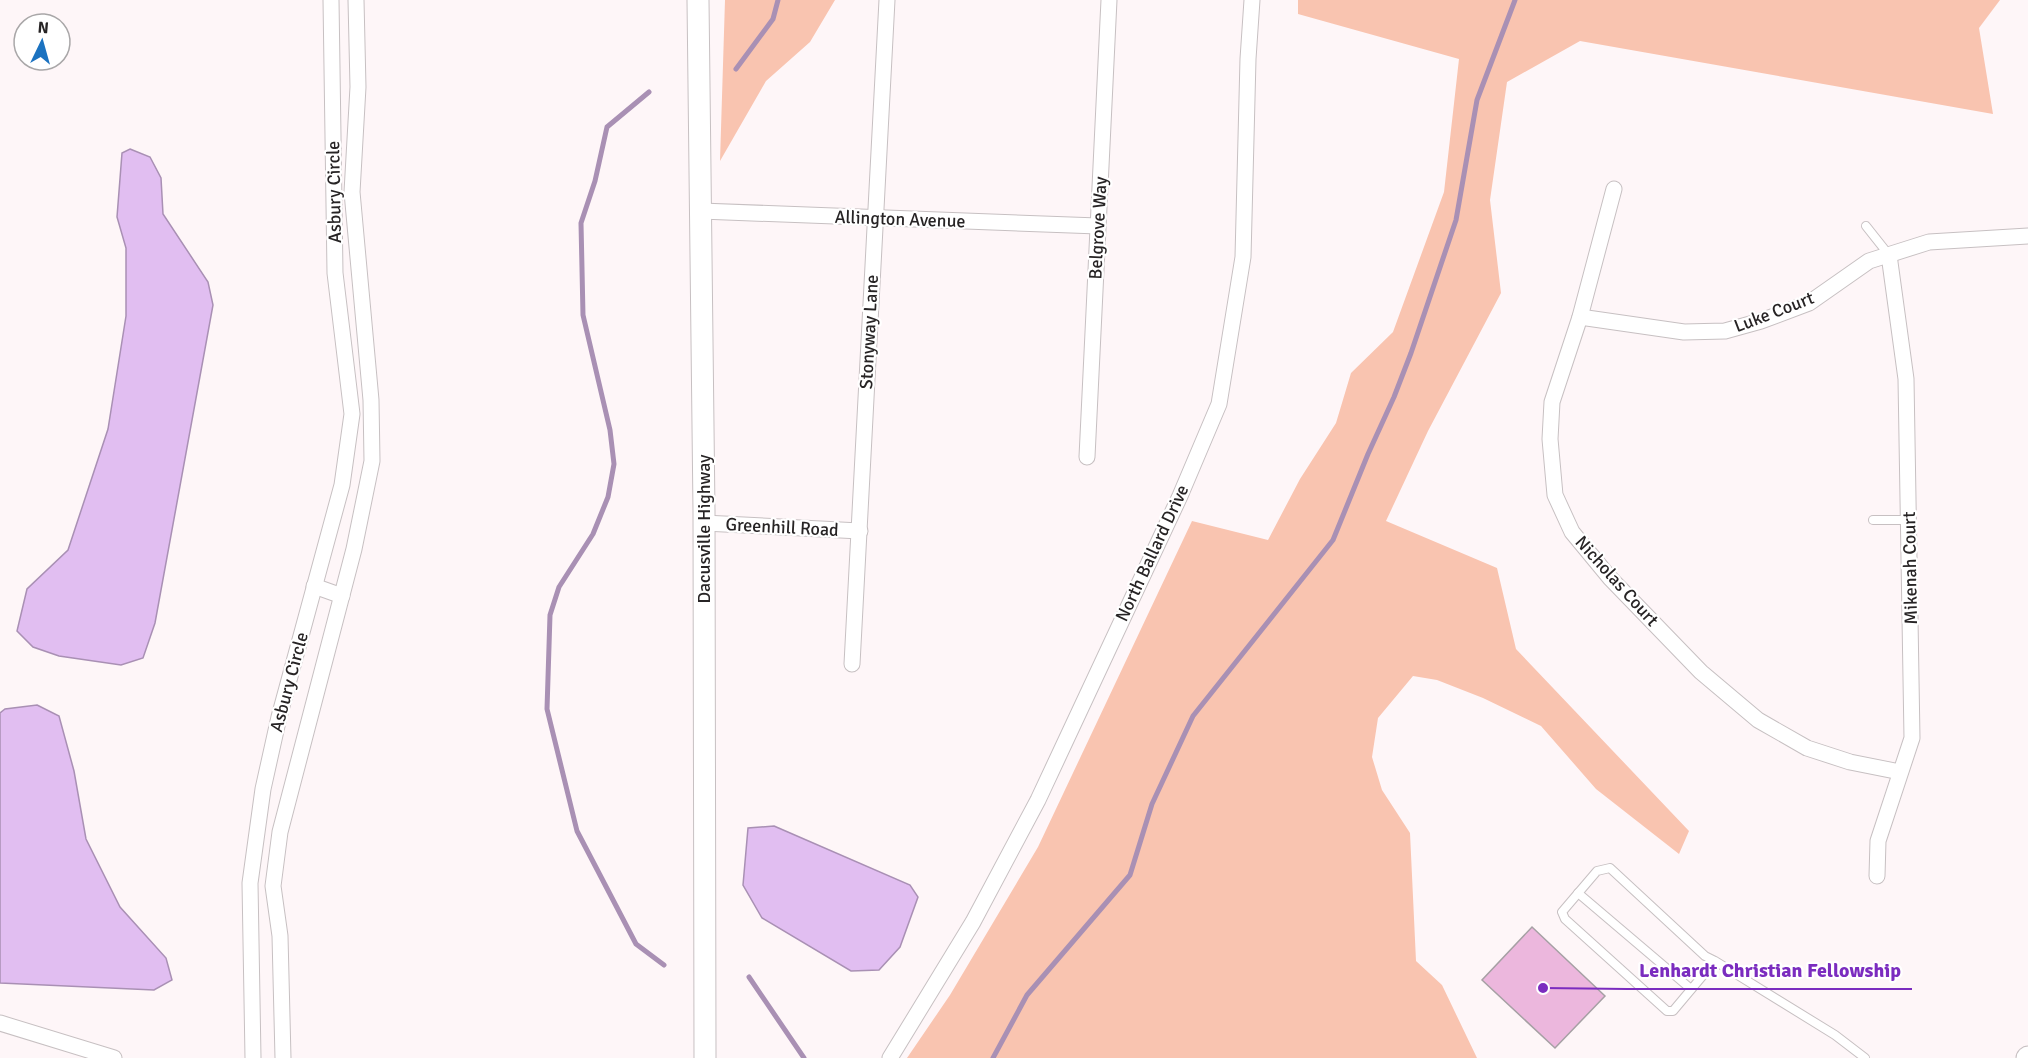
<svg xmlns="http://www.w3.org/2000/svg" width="2028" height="1058" viewBox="0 0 2028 1058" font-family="Signika,sans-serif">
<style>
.green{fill:#f9c4b0}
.water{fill:#e1bef1;stroke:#a990b4;stroke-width:1.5}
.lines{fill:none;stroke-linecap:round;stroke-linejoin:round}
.stream{stroke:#a990b4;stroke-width:5}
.building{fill:#ecb7dd;stroke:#a6a0a4;stroke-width:1.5}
.lane-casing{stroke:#c7c0c2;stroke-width:10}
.street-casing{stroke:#c7c0c2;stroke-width:17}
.secondary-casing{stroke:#c7c0c2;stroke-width:23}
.lane{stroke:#fff;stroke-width:8}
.street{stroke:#fff;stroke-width:15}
.secondary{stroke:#fff;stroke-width:21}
.labels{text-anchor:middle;stroke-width:4.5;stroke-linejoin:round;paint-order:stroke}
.street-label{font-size:18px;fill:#272425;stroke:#fff}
.leader{fill:none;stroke:#7b2cbf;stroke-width:2}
.callout-dot{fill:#7b2cbf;stroke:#fff;stroke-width:2}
.callout-label{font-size:20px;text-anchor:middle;font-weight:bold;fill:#7b2cbf;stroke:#fff;stroke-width:4.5;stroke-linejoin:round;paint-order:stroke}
</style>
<rect width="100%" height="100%" fill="#fef6f8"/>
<!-- green -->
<g class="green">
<path d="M725 0H835L810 42 766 81 720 161Z"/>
<path d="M1298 0H2000L1979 28 1993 114 1580 41 1507 82 1490 200 1501 293 1428 431 1386 521 1497 568 1516 649 1689 831 1679 854 1596 789 1541 726 1483 698 1437 680 1413 676 1378 718 1372 757 1382 790 1410 833 1416 961 1442 985 1477 1058H907L950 995 1038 847 1192 521 1268 540 1300 479 1336 423 1351 373 1393 332 1444 192 1459 59 1298 14Z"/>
</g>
<!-- water -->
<g class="water">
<path d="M130 149 150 157 161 178 163 214 208 282 213 305 155 623 143 658 121 665 59 656 33 647 17 631 27 589 68 550 108 429 126 316V248L117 217 122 153Z"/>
<path d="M37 705 59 716 74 771 86 839 120 907 166 958 172 980 154 990 0 983V713L5 709Z"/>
<path d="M774 826 910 885 918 897 900 947 879 970 851 971 762 918 743 885 748 828Z"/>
</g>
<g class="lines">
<!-- stream -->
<g class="stream">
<path d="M736 69 773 19 778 0"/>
<path d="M649 92 607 127 595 181 581 223 583 315 610 430 614 464 608 497 593 534 559 587 550 615 547 709 577 831 636 944 664 965"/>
<path d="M749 977 804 1058"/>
<path d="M993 1058 1027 995 1130 875 1152 804 1193 716 1333 540 1368 454 1394 397 1411 353 1456 220 1477 100 1515 0"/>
</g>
</g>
<!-- building -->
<path class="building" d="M1532 927 1605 996 1555 1048 1482 980Z"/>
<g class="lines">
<defs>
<g id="lane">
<path d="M1866 226 1889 255"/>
<path d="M1873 520H1910"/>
<path d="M1578 893 1691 989"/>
<path d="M1715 961 1673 1011H1667L1565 919 1562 912 1597 871 1610 868 1705 956 1715 961 1835 1035 1865 1058"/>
</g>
<g id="street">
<path d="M1614 189 1580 317 1552 402 1550 439 1555 495 1572 532 1610 578 1701 672 1758 720 1807 748 1850 762 1900 772"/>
<path d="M701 211 1098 226"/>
<path d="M1580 317 1684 332 1725 331 1761 321 1809 303 1869 261 1929 242 2028 236"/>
<path d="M1087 457 1109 0"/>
<path d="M704 523 860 531"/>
<path d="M314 586 342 596"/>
<path d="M852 664 887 0"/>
<path d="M1877 876 1878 841 1912 738 1906 379 1889 255"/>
<path d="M0 1023 114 1058"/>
<path d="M253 1058 250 883 263 789 279 717 342 485 352 414 335 273 331 0"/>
<path d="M283 1058 280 936 273 886 280 832 354 549 372 461 371 400 352 192 358 87 356 0"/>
<path d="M890 1058 973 922 1038 800 1180 496 1219 404 1243 257 1248 59 1252 0"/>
</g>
<g id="secondary">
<path d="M698 0 704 511 705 1058"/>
<path d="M2027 1058 2028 1057"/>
</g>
</defs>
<!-- lane casing -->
<use href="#lane" class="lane-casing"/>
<!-- street casing -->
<use href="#street" class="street-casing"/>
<!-- secondary casing -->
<use href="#secondary" class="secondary-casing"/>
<!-- lane -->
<use href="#lane" class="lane"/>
<!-- street -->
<use href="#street" class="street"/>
<!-- secondary -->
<use href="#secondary" class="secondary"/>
</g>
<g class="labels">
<!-- street labels -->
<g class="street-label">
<text transform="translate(334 192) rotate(-91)" y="6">Asbury Circle</text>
<text transform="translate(900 219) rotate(2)" y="6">Allington Avenue</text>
<text transform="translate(1098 228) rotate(-87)" y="6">Belgrove Way</text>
<text transform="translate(1774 312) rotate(-21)" y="6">Luke Court</text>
<text transform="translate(869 332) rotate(-87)" y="6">Stonyway Lane</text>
<text transform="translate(782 527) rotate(3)" y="6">Greenhill Road</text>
<text transform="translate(704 529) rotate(-90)" y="6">Dacusville Highway</text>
<text transform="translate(1152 553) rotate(-65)" y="6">North Ballard Drive</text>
<text transform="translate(1910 568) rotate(-91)" y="6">Mikenah Court</text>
<text transform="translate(1617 581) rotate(48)" y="6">Nicholas Court</text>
<text transform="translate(289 682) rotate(-75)" y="6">Asbury Circle</text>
</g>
</g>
<!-- callouts -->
<path class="leader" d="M1543 988L1627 989H1912"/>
<circle class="callout-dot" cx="1543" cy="988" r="6"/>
<g class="callout-label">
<text x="1770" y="977">Lenhardt Christian Fellowship</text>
</g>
<!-- north arrow -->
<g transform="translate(42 42) rotate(5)"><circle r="28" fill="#ffffff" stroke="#a9a7a8" stroke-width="1.5"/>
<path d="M0-4.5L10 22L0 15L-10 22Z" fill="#1b72c0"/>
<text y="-9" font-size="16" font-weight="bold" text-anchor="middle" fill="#272425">N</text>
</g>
</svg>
